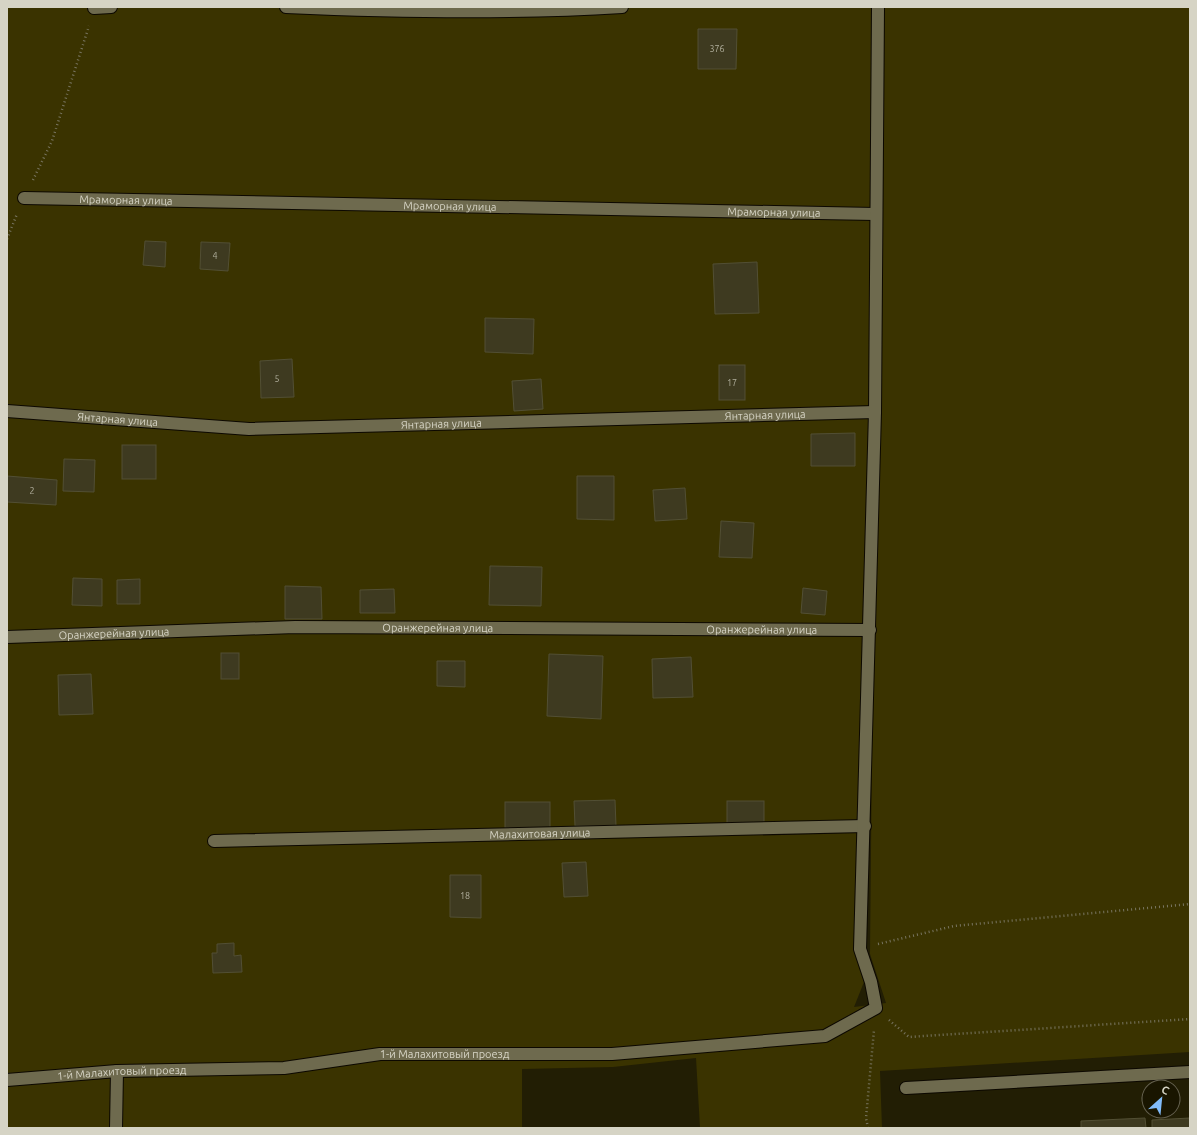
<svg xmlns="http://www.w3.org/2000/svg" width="1197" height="1135" viewBox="0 0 1197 1135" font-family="Ubuntu,sans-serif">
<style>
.green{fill:#3a3300;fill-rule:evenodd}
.building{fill:#3e3a20;stroke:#524f34}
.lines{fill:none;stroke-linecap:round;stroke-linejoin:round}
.service-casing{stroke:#0c0800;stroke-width:14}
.minor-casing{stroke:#0c0800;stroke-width:14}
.path{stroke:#797661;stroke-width:2.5;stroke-dasharray:1 3;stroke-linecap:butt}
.service{stroke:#6e6a4e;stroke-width:12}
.minor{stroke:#6e6a4e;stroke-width:12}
.labels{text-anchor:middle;stroke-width:3;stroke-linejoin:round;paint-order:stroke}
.number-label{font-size:9px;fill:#b0ae9c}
.street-label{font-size:11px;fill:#d6d4c5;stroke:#191500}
</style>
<rect width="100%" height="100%" fill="#221e04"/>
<!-- green -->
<path class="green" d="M7 7H1190V1052L880 1071 882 1128H700L696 1058 613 1067 522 1069V1128H186V1127L7 1128ZM879 20 870 954 886 1003 854 1007 864 982 855 952Z"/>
<!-- building -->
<g class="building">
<path d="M698 29H737L736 69H698Z"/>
<path d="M145 241 166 242 165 267 143 265Z"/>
<path d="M201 242 230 243 228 271 200 269Z"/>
<path d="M757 262 759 313 715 314 713 264Z"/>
<path d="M485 318 534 319 533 354 485 352Z"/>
<path d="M292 359 294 397 261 398 260 361Z"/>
<rect x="719" y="365" width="26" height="35"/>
<path d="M541 379 543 409 514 411 512 381Z"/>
<path d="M855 433V466H811V434Z"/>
<rect x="122" y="445" width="34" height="34"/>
<path d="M64 459 95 460 94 492 63 491Z"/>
<path d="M7 476 57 480 56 505 7 502Z"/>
<path d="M577 476H614V520L577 519Z"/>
<path d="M685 488 687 519 655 521 653 490Z"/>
<path d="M721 521 754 523 752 558 719 557Z"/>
<path d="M490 566 542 567 541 606 489 605Z"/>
<path d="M73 578 102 579V606L72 605Z"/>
<path d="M140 579V604H117V580Z"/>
<path d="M285 586 321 587 322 619H285Z"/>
<path d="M803 588 827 591 825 615 801 613Z"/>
<path d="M394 589 395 613H360V590Z"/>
<rect x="221" y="653" width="18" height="26"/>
<path d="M549 654 603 656 601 719 547 716Z"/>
<path d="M691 657 693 697 653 698 652 659Z"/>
<path d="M437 661H465V687L437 686Z"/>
<path d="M91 674 93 714 59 715 58 675Z"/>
<path d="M615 800 616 826H575L574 801Z"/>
<rect x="727" y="801" width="37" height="23"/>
<rect x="505" y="802" width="45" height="26"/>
<path d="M586 862 588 896 564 897 562 863Z"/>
<path d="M450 875H481V918L450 917Z"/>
<path d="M234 943V956L241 955 242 972 213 973 212 953H217V944Z"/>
<path d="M1145 1118 1146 1128H1081V1121Z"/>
<path d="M1190 1118V1128H1152V1120Z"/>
</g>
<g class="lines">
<defs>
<g id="service">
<path id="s1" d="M7 411 249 429 875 412"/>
<path id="s2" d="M214 841 865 826"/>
</g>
<g id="minor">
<path d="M286 7C398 12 510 14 622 7"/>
<path d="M94 8 111 7"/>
<path id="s3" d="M24 198 875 214"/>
<path id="s4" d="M7 637 295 627 870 630"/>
<path id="s5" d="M7 1080 117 1071 284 1068 380 1054H612L825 1036 876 1008 871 982 860 949 875 412 878 7"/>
<path d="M906 1088 1190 1072"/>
<path d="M116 1128 117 1071"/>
</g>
</defs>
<!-- service casing -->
<use href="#service" class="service-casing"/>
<!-- minor casing -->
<use href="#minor" class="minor-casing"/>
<!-- path -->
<g class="path">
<path d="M33 180 52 141 89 26"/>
<path d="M7 239 17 214"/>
<path d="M878 944 954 926 1190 904"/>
<path d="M889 1020 909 1037 1190 1019"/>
<path d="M868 1128 866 1118 874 1030"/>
</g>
<!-- service -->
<use href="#service" class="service"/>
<!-- minor -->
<use href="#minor" class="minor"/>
</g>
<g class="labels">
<!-- number labels -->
<g class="number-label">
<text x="717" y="52">376</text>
<text x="215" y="259">4</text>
<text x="277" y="382">5</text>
<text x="732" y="386">17</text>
<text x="32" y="494">2</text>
<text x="465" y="899">18</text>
</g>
<!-- street labels -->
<g class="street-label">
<text dy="4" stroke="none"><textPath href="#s3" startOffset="102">Мраморная улица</textPath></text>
<text dy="4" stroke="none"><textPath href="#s3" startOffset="426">Мраморная улица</textPath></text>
<text dy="4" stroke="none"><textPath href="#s3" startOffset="750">Мраморная улица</textPath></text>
<text dy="4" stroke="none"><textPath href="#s1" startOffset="759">Янтарная улица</textPath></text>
<text dy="4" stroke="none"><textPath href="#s1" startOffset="111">Янтарная улица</textPath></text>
<text dy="4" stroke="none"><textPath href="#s1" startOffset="435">Янтарная улица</textPath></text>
<text dy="4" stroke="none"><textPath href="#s4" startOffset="431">Оранжерейная улица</textPath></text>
<text dy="4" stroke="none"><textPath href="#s4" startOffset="755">Оранжерейная улица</textPath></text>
<text dy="4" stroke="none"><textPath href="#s4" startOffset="107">Оранжерейная улица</textPath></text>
<text dy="4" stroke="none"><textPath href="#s2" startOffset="326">Малахитовая улица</textPath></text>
<text dy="4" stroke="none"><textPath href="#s5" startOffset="439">1-й Малахитовый проезд</textPath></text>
<text dy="4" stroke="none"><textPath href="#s5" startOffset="115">1-й Малахитовый проезд</textPath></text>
</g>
</g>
<!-- border -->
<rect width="1197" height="1135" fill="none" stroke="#d6d4c5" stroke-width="16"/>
<!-- north arrow -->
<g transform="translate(1161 1099) rotate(27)"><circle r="19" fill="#191500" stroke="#65614f"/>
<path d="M0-3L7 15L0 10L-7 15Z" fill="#82bcfa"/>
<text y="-6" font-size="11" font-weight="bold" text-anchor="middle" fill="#d6d4c5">С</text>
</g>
</svg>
